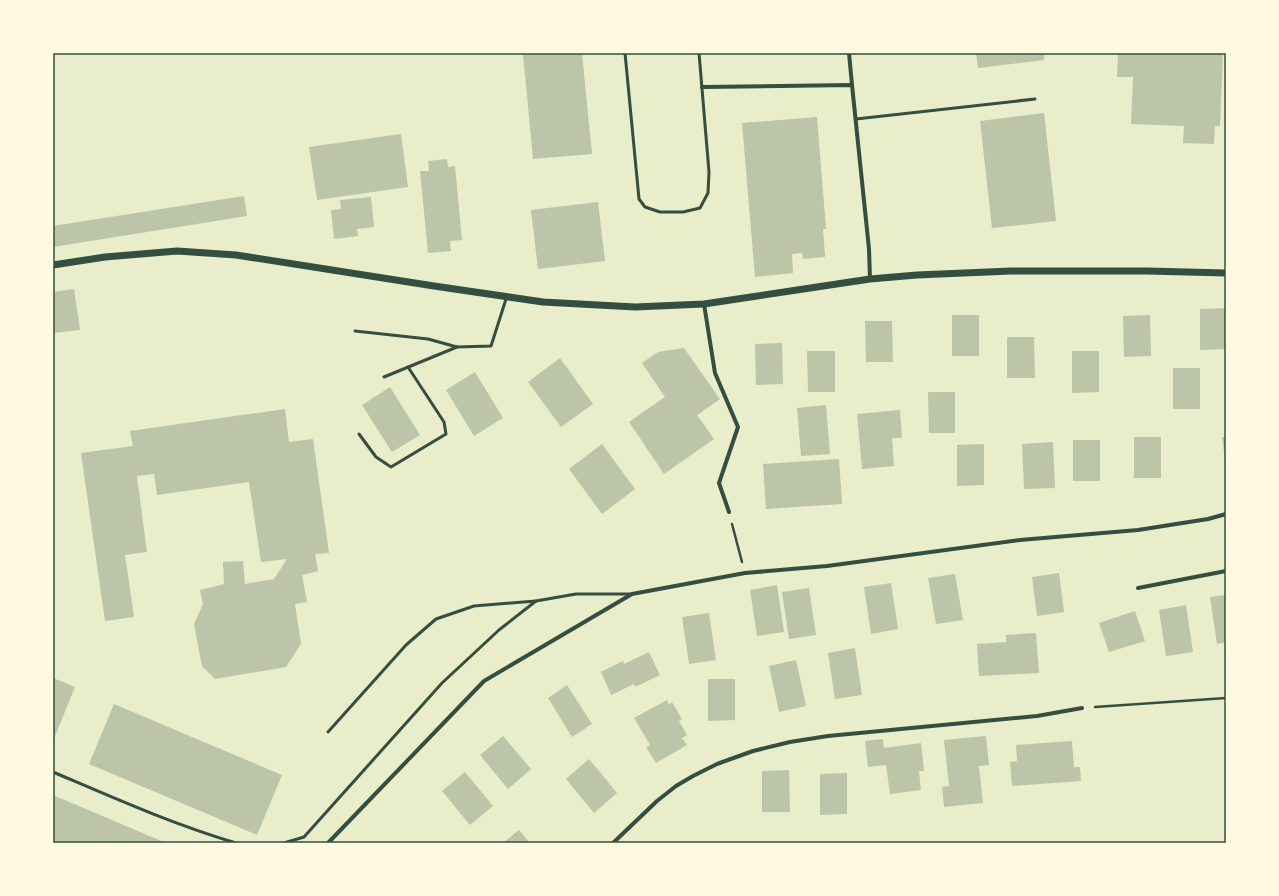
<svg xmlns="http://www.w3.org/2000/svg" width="1279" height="896" viewBox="0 0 1279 896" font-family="'Archivo Narrow',sans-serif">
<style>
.building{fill:#bcc5a7}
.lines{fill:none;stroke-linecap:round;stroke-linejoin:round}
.path{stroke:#344e41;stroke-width:2.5}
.service{stroke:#344e41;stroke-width:3}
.minor{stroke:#344e41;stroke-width:4}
.tertiary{stroke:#344e41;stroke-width:7}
.neatline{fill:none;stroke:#344e41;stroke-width:1.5}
</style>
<rect width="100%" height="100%" fill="#e9edc9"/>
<!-- building -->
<g class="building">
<path d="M534 53H582L592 154 533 159 523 54Z"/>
<path d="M976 53H1044V60L978 68Z"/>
<path d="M1118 53H1223L1220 126H1215L1214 144 1183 143 1184 126 1131 124 1133 77H1117Z"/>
<path d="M1044 113 1056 221 992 228 980 121Z"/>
<path d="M817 117 826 229H823L825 257 803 259 802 253 792 254 793 273 755 277 742 123Z"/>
<path d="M401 134 408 187 317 200 309 147Z"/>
<path d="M447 159 448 167 455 166 462 240 450 241 451 251 428 253 420 171H429L428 161Z"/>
<path d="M244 196 247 216 53 247V226Z"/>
<path d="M371 197 374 227 357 229 358 236 334 239 331 210 341 209 340 200Z"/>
<path d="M598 202 605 261 538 269 531 210Z"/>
<path d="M74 289 80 330 53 333V292Z"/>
<path d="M1226 308V349L1200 350V309Z"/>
<rect x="952" y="315" width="27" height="41"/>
<path d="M1150 315 1151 356 1124 357 1123 316Z"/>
<path d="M865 321H892L893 362H866Z"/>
<path d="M1007 337H1034L1035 378H1007Z"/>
<path d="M782 343 783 384 756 385 755 344Z"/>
<path d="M684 348 720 399 697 415 714 439 664 474 629 422 665 397 642 363 658 352Z"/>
<path d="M807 351H835V392H808Z"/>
<path d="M1072 351H1099V392L1072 393Z"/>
<path d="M560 358 593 404 561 427 528 382Z"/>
<rect x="1173" y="368" width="27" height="41"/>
<path d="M475 372 503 418 474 436 446 390Z"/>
<path d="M390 387 420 435 392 452 362 405Z"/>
<path d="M928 392H955V433H929Z"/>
<path d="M826 405 830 454 801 456 797 408Z"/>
<path d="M285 409 289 442 313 439 329 553 315 554 318 571 302 575 307 602 295 604 301 644 286 667 215 679 202 666 194 624 203 604 200 590 224 584 223 562 243 561 245 584 274 579 287 559 261 562 249 482 157 495 154 474 137 476 147 552 125 555 134 617 105 621 81 453 133 446 130 431Z"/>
<path d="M900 410 902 438H892L894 466 862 469 857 414Z"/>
<rect x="1134" y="437" width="27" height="41"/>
<path d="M1222 437H1226V459H1225Z"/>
<rect x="1073" y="440" width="27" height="41"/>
<path d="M1053 442 1055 488 1024 489 1022 444Z"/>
<path d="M602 444 635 489 602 514 569 469Z"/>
<path d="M984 444V485L957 486V445Z"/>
<path d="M839 459 842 504 766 509 763 464Z"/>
<path d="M1059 573 1064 612 1037 616 1032 577Z"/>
<path d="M955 574 963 620 936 624 928 578Z"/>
<path d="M891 583 898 629 871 634 864 587Z"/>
<path d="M777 585 784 632 757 636 750 590Z"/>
<path d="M809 588 816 635 789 639 782 592Z"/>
<path d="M1226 595V642L1217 644 1210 597Z"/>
<path d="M1186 605 1193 652 1166 656 1159 610Z"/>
<path d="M1135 611 1145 641 1109 652 1099 623Z"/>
<path d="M709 613 716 660 689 664 682 617Z"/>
<path d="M1036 633 1039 673 979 676 977 644 1006 642V635Z"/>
<path d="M855 648 862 695 835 699 828 653Z"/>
<path d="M649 652 660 675 635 687 634 684 611 695 601 672 623 661 624 664Z"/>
<path d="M796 660 806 706 779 712 769 666Z"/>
<path d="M53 678 75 687 53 741Z"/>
<path d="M708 679H735V720L708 721Z"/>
<path d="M567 685 592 724 572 737 548 698Z"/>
<path d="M667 700 669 705 672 702 682 719 679 721 687 735 682 738 687 745 656 763 646 747 650 745 634 718Z"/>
<path d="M114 704 282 775 257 835 89 764Z"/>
<path d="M503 736 531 769 508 789 480 755Z"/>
<path d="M986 736 989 765 979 766 983 803 944 807 942 787 949 786 944 740Z"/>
<path d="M883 739 884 748 921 743 924 771H919L921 790 890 794 886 765 868 767 865 741Z"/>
<path d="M1072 741 1074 767H1080L1081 781 1012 786 1010 762 1017 761 1016 745Z"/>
<path d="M589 759 617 793 594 813 566 779Z"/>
<path d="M789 770 790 812H762V771Z"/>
<path d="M465 772 493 806 470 825 442 791Z"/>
<path d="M847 773V814L820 815V774Z"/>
<path d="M53 795 166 843H53Z"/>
<path d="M519 830 530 843H503Z"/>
</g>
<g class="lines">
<!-- path -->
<g class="path">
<path d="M732 524 742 562"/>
<path d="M1095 707 1226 698"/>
</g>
<!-- service -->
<g class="service">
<path d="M625 53 639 199 645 207 660 212H683L700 208 708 193 709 172 699 53"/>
<path d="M856 119 1035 99"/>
<path d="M355 331 428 339 457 347"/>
<path d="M384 377 457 347 491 346 507 296"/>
<path d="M359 434 376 457 391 467 446 434 444 422 408 367"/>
<path d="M328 732 406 645 436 619 474 606 536 601"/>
<path d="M53 772C114 798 172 824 236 843"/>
<path d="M284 843 304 837 442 683 499 630 536 601 576 594H630"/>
</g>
<!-- minor -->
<g class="minor">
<path d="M849 53 852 85"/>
<path d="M702 87 852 85 869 249 870 279"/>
<path d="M704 304 715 373 738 427 719 483 729 512"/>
<path d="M1138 588 1226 571"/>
<path d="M328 843 484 681 632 594 745 573 827 566 1020 540 1138 530 1208 519 1226 514"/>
<path d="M613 843 657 801 676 786 693 776 717 764 753 751 790 742 828 736 1037 716 1082 708"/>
</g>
<!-- tertiary -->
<path class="tertiary" d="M53 265 105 257 177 251 236 255 434 286 543 302 635 307 704 304 870 279 917 275 1011 271H1147L1226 273"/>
</g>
<!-- border -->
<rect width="1279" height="896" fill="none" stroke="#fefae0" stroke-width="108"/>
<rect x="54" y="54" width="1171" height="788" class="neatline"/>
</svg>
